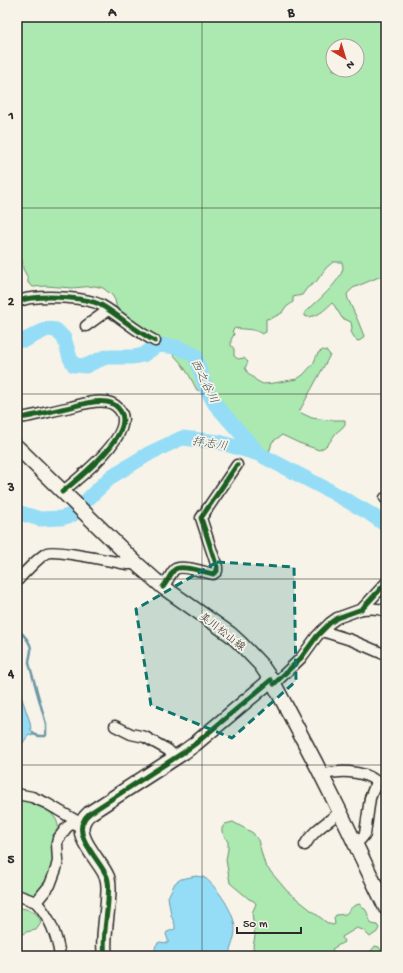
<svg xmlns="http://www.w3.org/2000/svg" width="403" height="973" viewBox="0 0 403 973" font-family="'Gochi Hand','Klee One',sans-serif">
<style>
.green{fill:#abe9b0;stroke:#6b8a6e;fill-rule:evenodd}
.water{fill:#95ddf6;stroke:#6b96a5}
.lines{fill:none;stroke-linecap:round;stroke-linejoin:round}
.stream{stroke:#6b96a5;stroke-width:2.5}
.river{stroke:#95ddf6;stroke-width:15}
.street-casing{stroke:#2b2b2b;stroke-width:13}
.secondary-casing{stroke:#2b2b2b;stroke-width:17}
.street{stroke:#f7f3e8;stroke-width:10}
.secondary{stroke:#f7f3e8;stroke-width:14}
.cycleway-casing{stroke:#f7f3e8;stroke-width:8}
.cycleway{stroke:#1b5e20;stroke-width:5}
.marked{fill:#0f766e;fill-opacity:0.2;stroke:#0f766e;stroke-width:3;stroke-dasharray:8 5;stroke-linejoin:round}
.grid{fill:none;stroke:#2b2b2b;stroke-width:1;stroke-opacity:0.55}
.labels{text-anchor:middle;stroke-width:3.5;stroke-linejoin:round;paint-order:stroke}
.street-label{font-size:11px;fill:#2b2b2b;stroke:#f7f3e8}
.water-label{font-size:12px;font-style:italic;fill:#46585e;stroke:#f7f3e8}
.neatline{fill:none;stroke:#2b2b2b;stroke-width:1.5}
.grid-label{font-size:13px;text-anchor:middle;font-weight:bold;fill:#2b2b2b}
</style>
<rect width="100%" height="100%" fill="#f7f3e8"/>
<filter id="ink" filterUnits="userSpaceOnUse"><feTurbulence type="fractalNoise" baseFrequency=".025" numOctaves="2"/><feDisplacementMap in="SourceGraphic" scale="8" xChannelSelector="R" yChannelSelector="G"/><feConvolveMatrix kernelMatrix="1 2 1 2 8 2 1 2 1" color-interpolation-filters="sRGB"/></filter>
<g filter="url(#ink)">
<!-- green -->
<g class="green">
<path d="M17 17H386V274L353 288 347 294 348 299 358 321 364 336 362 339 359 341 356 340 351 332 352 328 351 322 342 318 334 305 332 303C323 311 319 316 307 317L305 316V312C315 304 341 281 343 268 343 267 342 263 342 262H333L326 268 316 282 307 288 302 295 293 297V302L284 309 282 313 272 318 266 319V332L262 334C254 328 245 330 235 328L232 331 234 334 231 340V345L234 349V356L238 359 244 358 248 362 245 368 248 373 257 381 263 384 274 383 297 379 303 375 313 364 318 353 323 350 327 351 330 355 299 412 312 418 328 420H345V424C343 428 339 430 336 433 329 442 330 445 319 450L299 443 282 435 272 442 270 450 266 452 261 451 217 402C210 390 208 393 197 390L189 375 181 363 171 352 160 341 151 335 117 310 115 300 112 295 103 288 95 286 72 288 46 286 33 287 28 283V278L23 269 22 260 17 253ZM333 46H357V70H333Z"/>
<path d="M17 798C28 800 49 807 55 818 61 826 57 836 56 845 53 863 51 885 35 896L28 894 17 890Z"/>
<path d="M233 822 253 833 258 840 265 865 287 891 326 922 329 924 333 925 335 924 334 918 336 915 346 914C350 909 352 906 359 904 370 911 366 915 372 924L377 925 379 928 377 932 370 937 363 930 357 928 342 937 344 942 332 949 336 956H254L253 946 255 936 252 913 256 904 254 901 249 899 230 883 226 860 228 849V842L222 832V828L225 824Z"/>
<path d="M17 907C29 910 38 910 41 923L36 930 26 932 17 937Z"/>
<path d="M375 946 379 947 382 952V956H363L365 954 371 951Z"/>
</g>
<!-- water -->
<g class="water">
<path d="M17 684 30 722 31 730 34 732 32 736 29 735C24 740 22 746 17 750Z"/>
<path d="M196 876C199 877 202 876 205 878 217 887 235 913 235 929 235 938 231 947 228 956H155C157 950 152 948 159 942L168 943V940L166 934 167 932 175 929V925L171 915 168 897 175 883 181 879Z"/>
</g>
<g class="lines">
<!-- stream -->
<path class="stream" d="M17 628C22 634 31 641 31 650 31 654 29 658 29 663L46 724V735L45 736H39L33 734"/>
<!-- river -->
<g class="river">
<path d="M17 340H25L47 329 56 330 64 338 70 358 74 365 86 366 94 362 106 357H133L143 355 158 345 177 347 195 355 205 386 215 404 259 454"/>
<path d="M17 512 40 519 61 518 72 515 92 495 112 476 150 453 182 438 219 442 259 454 330 491 369 513 386 525"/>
</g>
<defs>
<g id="street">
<path d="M17 302C22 300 27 298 32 298 49 296 86 297 101 305 120 316 135 331 155 341"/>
<path d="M86 326 108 310"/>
<path d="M17 418 26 417C41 414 56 410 71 407 82 404 95 400 107 402 113 403 118 407 121 412 134 435 78 479 62 492"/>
<path d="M385 498H386"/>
<path d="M17 581C23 574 40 556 47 553 55 549 114 562 127 564H137"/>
<path d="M163 587C167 582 170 575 174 570 180 564 204 572 213 574L217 571V567L201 518 237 465"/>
<path d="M362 609C371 608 378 608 386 611"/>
<path d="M322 631 351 640 386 655"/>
<path d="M274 684 301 658 317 636 330 623 337 618 362 609 386 583"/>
<path d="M115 726 131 734 145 737 168 750 176 758"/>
<path d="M321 775C338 770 362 770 376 781L374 788 370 798 365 834 361 839 355 843"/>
<path d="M17 794 32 797 46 803 82 824"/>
<path d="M305 845C313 830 328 822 340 812"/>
<path d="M17 895 36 902"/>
<path d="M60 956C57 936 50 917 36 902L50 885 56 869 58 861 57 843 58 839 67 827 72 824H82"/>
</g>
<g id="secondary">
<path d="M17 447 137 564 163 587 230 634 241 644 261 665 274 684 315 762 340 812 386 908"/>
<path d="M105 956C102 942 107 916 108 901 108 893 110 885 107 877 101 861 73 837 84 820 85 817 88 815 90 813L184 752 195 744 271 680"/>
</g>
</defs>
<!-- street casing -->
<use href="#street" class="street-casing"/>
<!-- secondary casing -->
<use href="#secondary" class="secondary-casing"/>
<!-- street -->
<use href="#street" class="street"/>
<!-- secondary -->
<use href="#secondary" class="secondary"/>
<defs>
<g id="cycleway">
<path d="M17 302C22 300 27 298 32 298 49 296 86 297 101 305 120 316 135 331 155 341"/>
<path d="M17 418 26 417C41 414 56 410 71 407 82 404 95 400 107 402 113 403 118 407 121 412 134 435 78 479 62 492"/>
<path d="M163 587C167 582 170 575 174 570 180 564 204 572 213 574L217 571V567L201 518 237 465"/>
<path d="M274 684 301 658 317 636 330 623 337 618 362 609 386 583"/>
<path d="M105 956C102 942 107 916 108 901 108 893 110 885 107 877 101 861 73 837 84 820 85 817 88 815 90 813L184 752 195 744 271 680"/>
</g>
</defs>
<!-- cycleway casing -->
<use href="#cycleway" class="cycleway-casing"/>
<!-- cycleway -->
<use href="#cycleway" class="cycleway"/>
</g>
</g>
<!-- marked area -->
<path class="marked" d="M217 562 294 567 296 681 232 738 151 705 136 609Z"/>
<!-- grid -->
<path class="grid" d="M202 17V956M17 208H386M17 394H386M17 579H386M17 765H386"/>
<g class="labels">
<!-- street labels -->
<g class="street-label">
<text transform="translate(223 631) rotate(38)" y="4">美川松山線</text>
</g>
<!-- water labels -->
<g class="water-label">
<text transform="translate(205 381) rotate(64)" y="4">西之谷川</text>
<text transform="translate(210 443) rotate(9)" y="4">拝志川</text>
</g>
</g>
<!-- margin -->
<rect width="403" height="973" fill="none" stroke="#f7f3e8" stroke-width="44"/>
<!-- north arrow -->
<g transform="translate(345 58) rotate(142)"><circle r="19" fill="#f7f3e8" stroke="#a5a39c"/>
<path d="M0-3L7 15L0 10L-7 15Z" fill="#c8321e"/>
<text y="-6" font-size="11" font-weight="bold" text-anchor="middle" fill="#2b2b2b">N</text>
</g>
<!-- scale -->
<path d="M237 927v6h64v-6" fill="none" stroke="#2b2b2b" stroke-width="2"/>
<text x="243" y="927" font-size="12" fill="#2b2b2b" stroke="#f7f3e8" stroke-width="3" paint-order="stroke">50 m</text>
<rect x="22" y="22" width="359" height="929" class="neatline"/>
<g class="grid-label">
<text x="112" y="16">A</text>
<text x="291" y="16">B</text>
<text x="11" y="119">1</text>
<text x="11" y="305">2</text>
<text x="11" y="491">3</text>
<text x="11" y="677">4</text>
<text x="11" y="863">5</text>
</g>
</svg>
